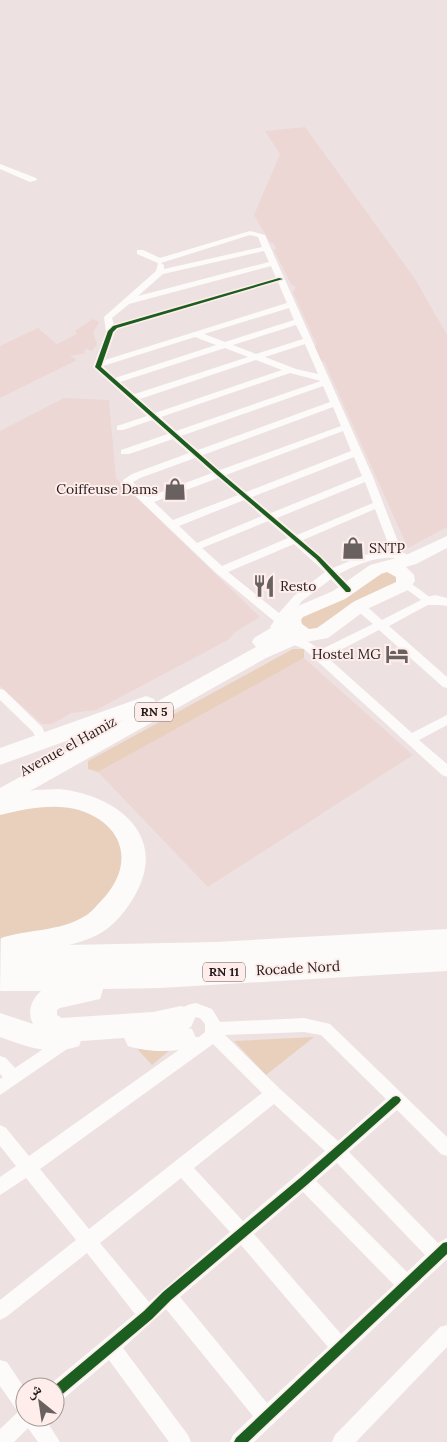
<svg xmlns="http://www.w3.org/2000/svg" width="447" height="1442" viewBox="0 0 447 1442" font-family="Lora,'Noto Naskh Arabic',serif">
<style>
.built{fill:#ecd7d4}
.green{fill:#e8d0bc}
.lines{fill:none;stroke-linecap:round;stroke-linejoin:round}
.minor{fill:#fcfbfa;fill-rule:evenodd}
.tertiary{fill:#fcfbfa;fill-rule:evenodd}
.trunk{fill:#fcfbfa;fill-rule:evenodd}
.motorway{fill:#fcfbfa;fill-rule:evenodd}
.cycleway-casing{stroke:#feedea;stroke-width:3}
.cycleway{fill:#1b5e20;fill-rule:evenodd}
.labels{text-anchor:middle;stroke-width:4;stroke-linejoin:round;paint-order:stroke}
.shield{fill:#feedea;stroke:#645a58;stroke-width:1}
.shield-label{font-size:12px;font-weight:bold;fill:#221b1a}
.poi-label{font-size:14px;fill:#221b1a;stroke:#feedea;text-anchor:end}
.street-label{font-size:14px;fill:#221b1a;stroke:#feedea}
</style>
<rect width="100%" height="100%" fill="#ede2e1"/>
<!-- built -->
<g class="built">
<path d="M305 127 415 279 447 335V527L408 548 324 361H321L314 346 317 345 293 292 296 287 291 284 274 250 276 248 274 244 270 242 254 215 280 154 265 131Z"/>
<path d="M93 319 99 322 93 333 97 344 92 351 86 349 84 351 86 353 70 356 77 360 0 398V346L38 328 57 344 77 334 75 331Z"/>
<path d="M64 398 109 400 116 478 260 617 235 632 228 640 96 710 71 713 52 724H42L0 686V431Z"/>
<path d="M304 658 413 755 208 887 98 772Z"/>
</g>
<!-- green -->
<g class="green">
<path d="M382 571 396 573 397 583 351 603 318 628 307 630 298 620 303 616 349 596Z"/>
<path d="M293 649H304V658L98 772 88 769V761Z"/>
<path d="M57 802 97 812 123 839 126 877C114 889 102 907 88 916 63 932 30 939 0 939V814Z"/>
<path d="M314 1037 266 1075 234 1041Z"/>
<path d="M130 1041 178 1043 152 1065Z"/>
</g>
<g class="lines">
<!-- minor -->
<g class="minor">
<path d="M0 164 36 178 37 180 30 182 0 169Z"/>
<path d="M250 231 265 235 373 477 402 552 408 555C402 561 393 557 385 558 369 559 354 566 339 574L352 587 354 590 352 593H344L331 579 302 601 280 630 276 631 270 627 274 621 216 573 123 484V480L132 474 189 453 173 439 129 454H121V450L168 434 152 420 123 430H117V426L147 416 93 367 106 332 104 317 156 271 158 263 137 254V250H143L160 258ZM250 235 258 237 262 247 164 269V265L161 263ZM264 251 269 262 138 296 163 274ZM271 266 276 278 114 325 112 318 129 304ZM278 282 287 303 105 360 115 332 118 329ZM289 308 294 320 225 342 204 334ZM296 325 303 339 256 354 233 345ZM195 337 216 345 115 378 103 366ZM305 344 318 374 296 369 265 357ZM225 348 248 357 135 394 120 382ZM256 360 282 370 155 413 140 399ZM290 373 321 381 176 431 161 417ZM323 386 330 402 198 450 181 436ZM333 407 341 426 220 470 203 455ZM343 431 351 451 246 492 226 475ZM354 457 362 476 271 513 252 497ZM195 458 212 473 148 497 133 482 140 478ZM218 478 238 495 173 520 154 502ZM365 482 373 503 297 535 277 518ZM244 500 262 516 197 543 179 526ZM375 509 391 551 364 555 333 568 303 540ZM268 521 288 538 222 566 202 548ZM294 544 325 572 294 596 279 613 228 572Z"/>
<path d="M405 579 435 601 389 626 447 677V688L443 687 379 630 327 657 412 733 447 715V725L419 740 447 764V777L442 775 304 649 287 642 285 639 291 635C302 638 312 643 320 650L373 624 355 609 353 606 355 603H363L382 620 421 600 401 585 399 583 401 581Z"/>
<path d="M0 689 4 690 42 727 49 742 47 745H39L33 732 0 700Z"/>
<path d="M196 1003 212 1009 220 1022 304 1018 330 1024 447 1137V1156L441 1154 397 1110 349 1152 438 1243 447 1238V1259L254 1442H230L233 1435 253 1416 166 1309 123 1348 188 1435 191 1442H169L109 1360 62 1400 55 1402V1387L48 1386 135 1314 87 1253 6 1317 0 1320V1300L76 1240 26 1178 0 1195V1177L16 1166 0 1146V1125L6 1128 29 1156 183 1047C161 1033 172 1006 196 1003ZM194 1017 200 1018 205 1024V1032L199 1037H193L187 1030V1022ZM304 1032 321 1035 386 1099 338 1141 280 1089 225 1035ZM213 1044 262 1093 89 1229 40 1169ZM274 1104 325 1151 243 1221 194 1168ZM337 1163 425 1255 407 1272 316 1181ZM181 1178 230 1232 149 1302 100 1243ZM303 1192 394 1285 341 1334 254 1234ZM241 1245 328 1347 267 1403 180 1297Z"/>
<path d="M67 1033 73 1035 75 1040 73 1045 0 1095V1079L3 1077 0 1074V1056L6 1058 15 1068Z"/>
<path d="M447 1325V1347L356 1442H332L335 1435 440 1327Z"/>
<path d="M0 1360 7 1362 25 1389V1417H44L60 1442H38L28 1428 14 1442H0V1429L18 1412 0 1386Z"/>
</g>
<!-- tertiary -->
<path class="tertiary" d="M435 595 447 598V606C439 604 432 606 424 604L422 601 424 598Z"/>
<!-- trunk -->
<path class="trunk" d="M447 536V548L416 564 406 567 414 575 415 581 408 590 367 609 328 638 300 643 266 658 7 804 0 806V788L256 647 252 642 254 638 274 626 291 609 333 591 370 565 404 556ZM387 572 396 577V582L355 601 317 628 309 629 302 624 301 620 303 617 345 599 381 574Z"/>
<!-- motorway -->
<g class="motorway">
<path d="M146 696 154 699 157 704 154 709 0 765V748Z"/>
<path d="M59 789C117 795 170 836 134 897 127 909 116 923 104 931 93 938 81 942 69 945L216 942 447 929V971L160 988 103 989 100 999 60 1008 57 1010V1015L62 1018 153 1012 181 1006 191 1009 195 1018 191 1027 188 1028 192 1029 196 1038 192 1047C174 1053 146 1052 128 1046L124 1038 81 1041 79 1046C51 1056 27 1047 0 1037V1013L33 1024C27 1012 31 1000 41 991H0L1 938C28 929 59 932 85 916 91 913 96 906 101 901 135 866 126 825 79 810 53 803 25 809 0 815V797L35 790Z"/>
</g>
<defs>
<g id="cycleway">
<path d="M279 278 283 279 117 328 113 332 101 367 221 473 320 557 350 588 351 590 350 592H346L316 559 217 475 95 367 108 331 113 326Z"/>
<path d="M396 1096 399 1097 401 1100 399 1103 308 1184 171 1300 152 1319 59 1397 55 1399V1387H53L144 1311 163 1292 300 1178 393 1097Z"/>
<path d="M447 1242V1254L248 1442H234L236 1438 443 1243Z"/>
</g>
</defs>
<!-- cycleway casing -->
<use href="#cycleway" class="cycleway-casing"/>
<!-- cycleway -->
<use href="#cycleway" class="cycleway"/>
</g>
<!-- icons -->
<defs>
<symbol id="shop-bare" viewBox="-9 -9 18 18"><path d="M-5-2.5h2.3a2.7 3.5 0 0 1 5.4 0H5L5.5 6h-11ZM-1.5-2.5h3a1.5 2.3 0 0 0-3 0Z" fill="#696160" stroke="#feedea" stroke-width="2.5" paint-order="stroke"/></symbol>
<symbol id="restaurant-bare" viewBox="-9 -9 18 18"><path d="M-5-6h1v4h1v-4h1v4h1v-4h1v5L-1.5 .5V6h-2V.5L-5-1ZM5-6V6H3V1.5H1.5Q1.5-4 5-6Z" fill="#696160" stroke="#feedea" stroke-width="2.5" paint-order="stroke"/></symbol>
<symbol id="hotel-bare" viewBox="-9 -9 18 18"><path d="M-6-4.5h1.5V1H6V5H4.5V3h-9V5H-6ZM-4 0a1.8 1.8 0 1 1 3.6 0ZM.5 0V-2.5h3Q6-2.5 6 0Z" fill="#696160" stroke="#feedea" stroke-width="2.5" paint-order="stroke"/></symbol>
</defs>
<g fill-rule="evenodd">
<use href="#shop-bare" x="159" y="473" width="32" height="32"/>
<use href="#shop-bare" x="337" y="532" width="32" height="32"/>
<use href="#restaurant-bare" x="248" y="570" width="32" height="32"/>
<use href="#hotel-bare" x="381" y="638" width="32" height="32"/>
</g>
<g class="labels">
<!-- shield labels -->
<g class="shield">
<rect x="135" y="702.5" width="38" height="19" rx="4"/>
<rect x="203" y="962.5" width="42" height="19" rx="4"/>
</g>
<g class="shield-label">
<text x="154" y="716">RN 5</text>
<text x="224" y="976">RN 11</text>
</g>
<!-- poi labels -->
<g class="poi-label">
<text x="158" y="494">Coiffeuse Dams</text>
<text x="369" y="553" text-anchor="start">SNTP</text>
<text x="280" y="591" text-anchor="start">Resto</text>
<text x="381" y="659">Hostel MG</text>
</g>
<!-- street labels -->
<g class="street-label">
<text transform="translate(68 746) rotate(-29)" y="5">Avenue el Hamiz</text>
<text transform="translate(298 968) rotate(-3)" y="5">Rocade Nord</text>
</g>
</g>
<!-- north arrow -->
<g transform="translate(40 1402) rotate(330)"><circle r="24" fill="#feedea" stroke="#a69997"/>
<path d="M0-4L9 19L0 12L-9 19Z" fill="#696160"/>
<text y="-8" font-size="14" font-weight="bold" text-anchor="middle" fill="#221b1a">ش</text>
</g>
</svg>
